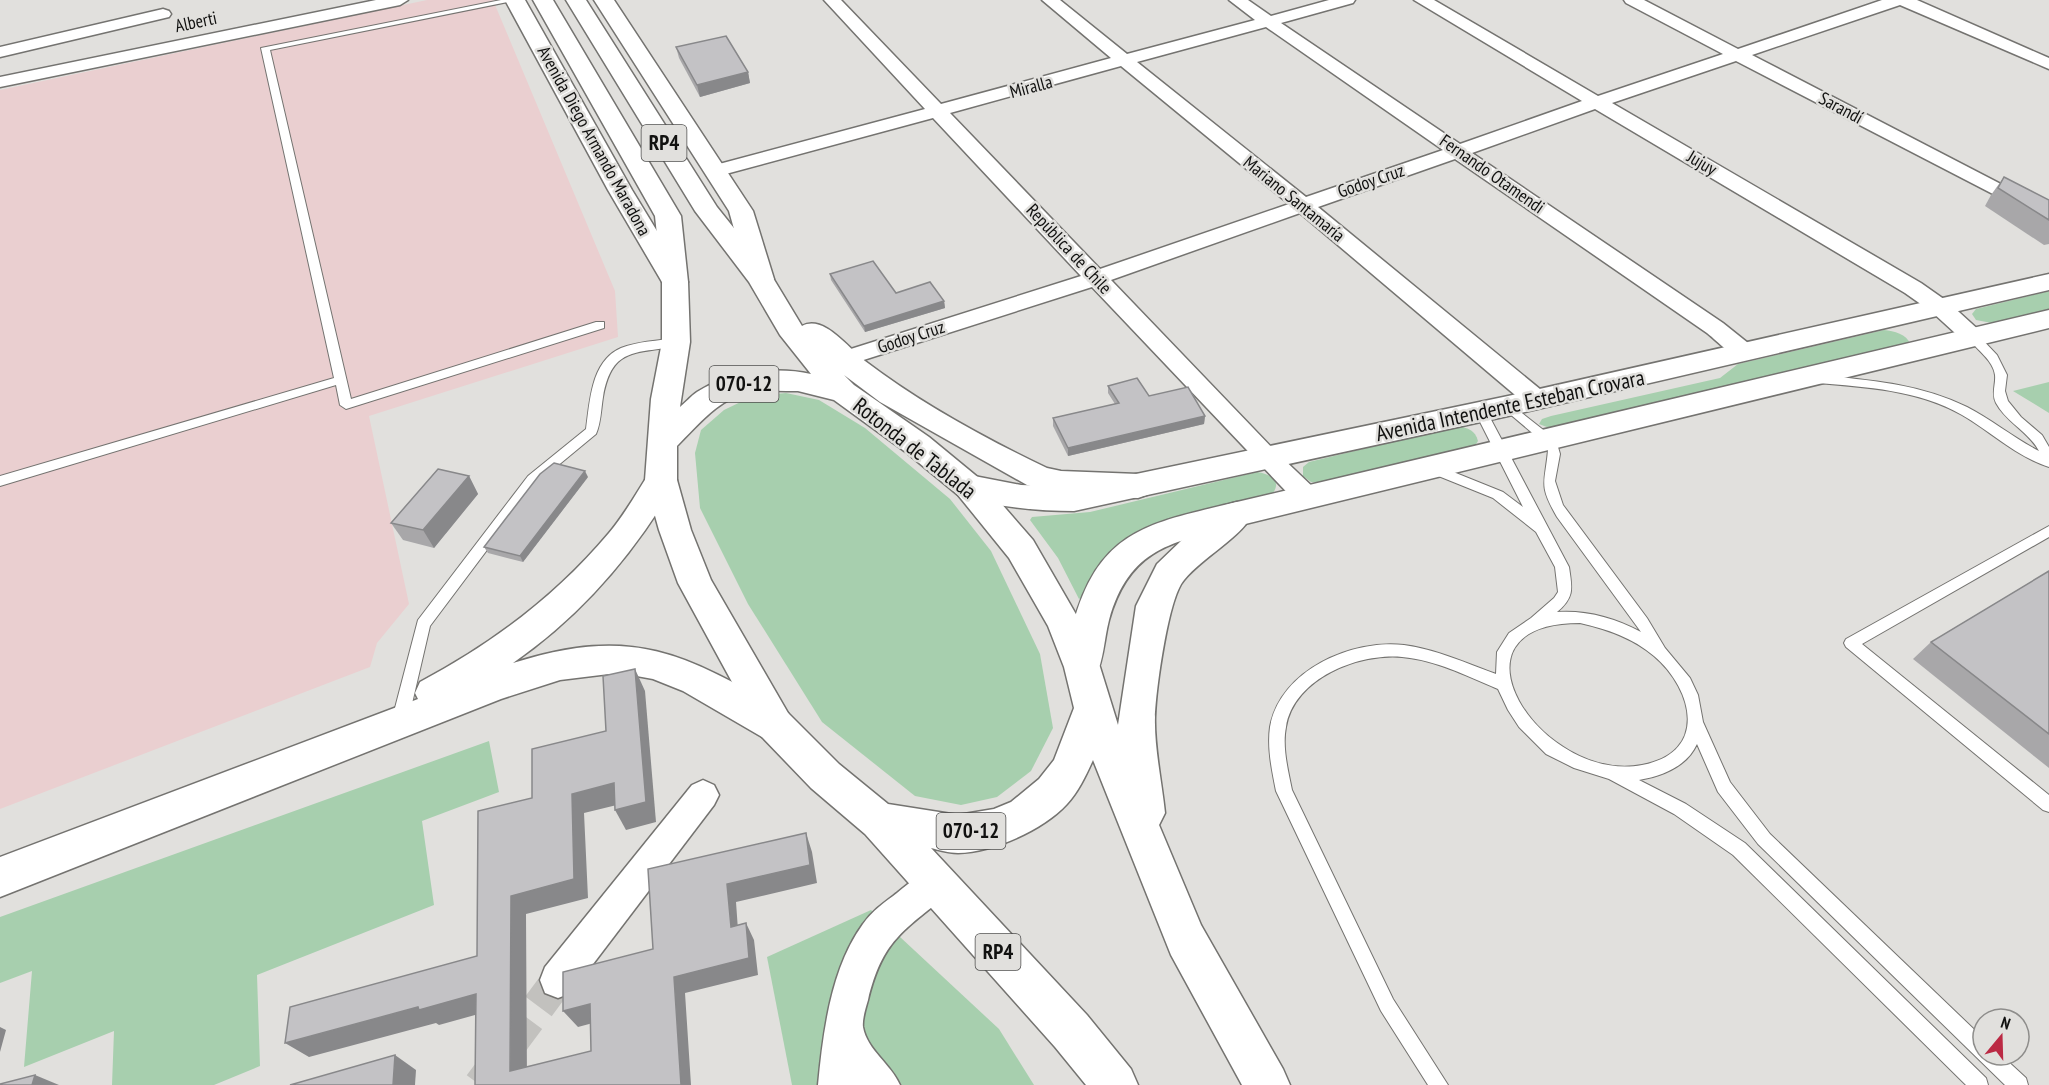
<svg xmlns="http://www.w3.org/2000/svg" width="2049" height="1085" viewBox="0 0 2049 1085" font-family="'PT Sans Narrow',sans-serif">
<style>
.industrial{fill:#eacfd0}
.green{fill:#a7cfae}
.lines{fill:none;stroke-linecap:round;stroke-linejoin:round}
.minor-tunnel{stroke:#c2c1be;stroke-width:33;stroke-dasharray:33 16;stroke-linecap:butt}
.service-casing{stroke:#747370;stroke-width:2}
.minor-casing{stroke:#747370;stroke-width:3}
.tertiary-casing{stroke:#747370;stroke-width:3}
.secondary-casing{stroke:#747370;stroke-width:3}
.primary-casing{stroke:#747370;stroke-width:3}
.service{fill:#fff;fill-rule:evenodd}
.minor{fill:#fff;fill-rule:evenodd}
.tertiary{fill:#fff;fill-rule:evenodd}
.secondary{fill:#fff;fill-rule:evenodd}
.primary{fill:#fff;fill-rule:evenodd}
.wall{fill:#a8a7a9}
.shaded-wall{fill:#88888a}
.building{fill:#c3c2c5;stroke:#88888a;stroke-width:1.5}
.labels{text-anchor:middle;stroke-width:5;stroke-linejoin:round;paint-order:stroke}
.far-street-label{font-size:18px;fill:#111110;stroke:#e1e0dd}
.shield{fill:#e1e0dd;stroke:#4f4f4e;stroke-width:1.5}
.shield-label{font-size:21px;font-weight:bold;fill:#111110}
.street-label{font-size:22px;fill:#111110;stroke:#e1e0dd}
</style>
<rect width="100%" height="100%" fill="#e1e0dd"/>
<!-- industrial -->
<path class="industrial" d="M427 0H493L615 291 618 337 369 416 409 604 377 643 370 667 0 809V90Z"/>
<!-- green -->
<g class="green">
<path d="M2049 291V312L1997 324 1976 320 1972 314 1976 309Z"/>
<path d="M1884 330C1894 331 1907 334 1910 344L1552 429 1539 424 1542 419 1551 416 1720 378 1738 364Z"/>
<path d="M2049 382V413L2013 391Z"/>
<path d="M786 393 819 400 865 428 950 499 991 551 1040 654 1053 728 1031 771 997 797 961 805 915 796 822 722 748 604 700 508 695 453 701 430 724 410 753 396Z"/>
<path d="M1458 426C1468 428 1475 430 1478 441L1474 447 1323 483 1311 482 1303 476V467L1309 462Z"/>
<path d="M1257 472C1270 474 1282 480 1273 493L1120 546 1100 564 1083 597 1079 599 1058 558 1030 520 1032 517 1090 512Z"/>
<path d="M489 741 499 792 422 821 434 905 257 975 260 1066 214 1085H112L114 1031 24 1067 32 971 0 983V917Z"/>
<path d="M871 910 999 1029 1034 1085H792L767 957Z"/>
</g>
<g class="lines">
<!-- minor-tunnel -->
<path class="minor-tunnel" d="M480 1085 558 980"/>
<defs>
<g id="service">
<path d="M501 0H518L270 50 351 399 596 322H604V328L346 409 340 405 336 385 0 486V476L334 378 261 48Z"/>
<path d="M1974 334 1978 335 1997 355 2007 375 2005 391 2008 401 2021 417 2042 435 2049 447V467C2017 457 1990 431 1962 415 1919 390 1866 387 1818 383L1812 379 1818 375C1869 380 1921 384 1967 407 1992 420 2014 438 2039 451 2029 432 2006 422 1996 403 1991 393 1996 385 1995 375 1993 360 1977 350 1968 338Z"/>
<path d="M676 338 682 342 680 345C639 355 612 344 603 397 601 409 601 423 596 434L538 482 430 626 411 708 408 713 403 715 398 713 395 708 418 620 528 476 586 429C590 401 591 361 621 348 638 341 658 341 676 338Z"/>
<path d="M1508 402 1551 436 1558 447 1560 454 1555 481 1563 505 1647 618 1665 648 1690 678 1698 695 1703 722 1730 782 1770 834 1983 1038V1055H2001L2026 1078 2028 1085H2005L1758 844 1718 792 1697 744C1687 766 1663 776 1639 780L1686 804 1745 843 1986 1078 1988 1085H1966L1733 855 1674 814 1609 779 1574 768 1546 754 1519 727 1508 710 1498 689C1467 676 1436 660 1402 657 1359 653 1294 678 1286 727 1282 747 1288 770 1292 790L1393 999 1448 1085H1428L1381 1011 1276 791C1272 771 1267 748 1270 727 1280 670 1352 639 1404 645 1435 649 1466 663 1496 674L1497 652 1509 633 1531 618 1554 598 1558 592 1555 567 1536 532 1493 498 1426 471 1425 468 1426 465H1436L1503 492 1523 507 1475 412 1481 408 1487 412 1569 567C1572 588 1575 597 1557 612 1586 610 1615 618 1641 632L1557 517C1538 484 1545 484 1548 450L1543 442 1504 409 1502 406 1504 403ZM1580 623C1607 629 1633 638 1654 656 1694 690 1708 753 1642 765 1541 784 1436 623 1580 623Z"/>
<path d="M2049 526V537L1862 644 2049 795V812L2043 810 1846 647 1844 643 1846 639Z"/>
</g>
<g id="minor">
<path d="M376 0H408L400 5 0 87V77Z"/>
<path d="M824 0H841L941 104 1111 58 1042 0H1060L1127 54 1255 20 1229 0H1248L1271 16 1329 0H1355L1353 3 1281 23 1460 144 1582 101 1414 0H1434L1598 96 1723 54 1626 3 1624 0H1644L1738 49 1882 0H1917L2049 58V69L1900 5 1752 55 2049 209V223L1736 61 1612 103 1921 283 1948 302 1982 333 1985 338 1982 343 1974 345 1966 343 1932 312 1905 293 1595 109 1472 153 1723 323 1753 347 1757 352 1753 357C1735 362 1721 344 1707 333L1455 159 1318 207 1546 394 1549 400 1546 406 1537 408 1528 406 1300 213 1111 280 1275 451 1316 490 1320 497 1316 504 1307 507 1298 504 1092 287 851 364 843 367 835 364 831 359 835 354 1081 276 933 118 722 175H708L705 171 708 167 925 109ZM1266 27 1443 150 1306 197 1137 62ZM1121 66 1289 204 1100 269 950 113Z"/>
<path d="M163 9 169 11 171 14 169 17 0 57V47Z"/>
<path d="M703 780 714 785 719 795 714 805 571 993 558 998 545 993 540 980 545 967 692 785Z"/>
<path d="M935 868 947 873 952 884 947 895C903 931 882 941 868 1000 866 1007 862 1019 863 1027 867 1050 891 1064 900 1085H818C823 1032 831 968 863 924 872 911 885 902 897 893 909 883 920 874 935 868Z"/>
</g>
<g id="tertiary">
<path d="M505 0H525L632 190 688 282 684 288 675 290 666 288 662 282 608 190Z"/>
<path d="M594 0H614L753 211 774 279 770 285 761 287 752 285 748 279 729 211Z"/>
</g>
<g id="secondary">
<path d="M2049 274V290L1508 416 1074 511C1034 511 996 507 958 495L953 487 958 479 969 475 1021 485 1074 487 1508 396Z"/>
<path d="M2049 310V328L1237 526C1172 542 1129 548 1109 620 1104 639 1104 660 1095 678L1082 682 1069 678C1061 661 1068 642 1073 625 1099 528 1151 523 1237 502Z"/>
<path d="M661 469 672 472 677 480C635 553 582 615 513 663 634 625 683 653 788 713L794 725 788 737 775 741 762 737 683 691 653 679 631 675 609 674 560 680 501 699 0 897V857L418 699 415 693 420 682C492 644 557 595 609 533 625 514 637 492 650 472Z"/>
</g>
<path id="primary" d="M533 0H553L681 216 688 282 690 342 680 407C686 402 691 396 697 392 728 372 775 366 811 374L780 335 749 282 695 211 566 0H586L717 207 770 273 802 326C824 314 849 349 865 361 920 403 984 438 1047 468L1061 471 1138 474 1149 478 1154 486 1149 494 1138 498 1061 495 1027 485 880 402 844 375 854 385 929 437 980 479 1033 540 1081 623 1100 667 1118 725 1136 606 1157 564 1183 539 1226 505 1237 502 1248 505 1253 514C1239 539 1203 557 1184 580 1168 598 1156 690 1155 717 1154 747 1162 783 1165 813L1159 825 1201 925 1283 1069 1290 1085H1242L1171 955 1093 760C1086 775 1079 791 1067 804 1043 830 994 852 958 853 949 853 939 850 931 848L1087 1015 1131 1069 1138 1085H1086L1055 1047 865 834 811 788 762 737 678 583 659 530 645 480 651 399 662 342V282L655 216ZM798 391 834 400 907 453 958 495 1009 558 1048 626 1064 667 1074 708 1054 760 1039 779 1011 802 994 809 958 815 888 804 839 764 788 713 711 580 691 530 677 480V446C698 425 720 397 751 392 766 390 783 391 798 391Z"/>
</defs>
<!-- service casing -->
<use href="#service" class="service-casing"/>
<!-- minor casing -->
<use href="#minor" class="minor-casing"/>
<!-- tertiary casing -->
<use href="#tertiary" class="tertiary-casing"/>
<!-- secondary casing -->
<use href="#secondary" class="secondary-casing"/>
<!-- primary casing -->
<use href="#primary" class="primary-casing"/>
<!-- service -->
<use href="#service" class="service"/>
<!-- minor -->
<use href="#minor" class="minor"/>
<!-- tertiary -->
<use href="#tertiary" class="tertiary"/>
<!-- secondary -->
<use href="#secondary" class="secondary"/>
<!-- primary -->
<use href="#primary" class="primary"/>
</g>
<!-- wall -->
<g class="wall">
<path d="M676 47 748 72 750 83 700 97 679 58Z"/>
<path d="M2004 177 2049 200V244L2044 245 1985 206 1991 195Z"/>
<path d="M830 274 896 293 944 301 945 308 865 332 831 280Z"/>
<path d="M1108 386 1149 396 1205 416 1204 424 1068 456 1053 426V418L1115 404 1108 393Z"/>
<path d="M469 476 478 494 434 548 403 540 391 523Z"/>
<path d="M588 477 523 562 488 553 484 547Z"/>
<path d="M2049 571V768L1913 659 1931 642Z"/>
</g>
<!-- shaded-wall -->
<g class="shaded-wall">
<path d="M748 72 750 83 700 97 697 85Z"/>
<path d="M944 301 945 308 865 332 864 326Z"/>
<path d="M1205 416 1204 424 1068 456V448Z"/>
<path d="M585 471 588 477 523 562 520 556Z"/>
<path d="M469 476 478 494 434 548 423 530Z"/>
<path d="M635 669 645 691 656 822 626 830 615 810Z"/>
<path d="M614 783 625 803 584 813 588 898 526 914 527 1085 510 1071 511 896 572 794Z"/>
<path d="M806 833 812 852 817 883 736 902 739 944 731 927 727 884Z"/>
<path d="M746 923 754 940 758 975 685 993 691 1085H681L674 977Z"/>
<path d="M476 994 493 1010 439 1025 436 1023 309 1057 285 1043 418 1007Z"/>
<path d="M590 1004 604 1020 578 1027 563 1011Z"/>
<path d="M0 1027 6 1030 0 1052Z"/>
<path d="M395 1055 416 1070 415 1085H393Z"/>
<path d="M35 1075 59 1085H32Z"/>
</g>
<!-- building -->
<g class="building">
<path d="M726 36 748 72 697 85 676 47Z"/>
<path d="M2004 177 2049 200V220L1998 188Z"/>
<path d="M873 261 896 293 930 282 944 301 864 326 830 274Z"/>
<path d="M1137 378 1149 396 1188 387 1205 416 1068 448 1053 418 1119 403 1108 386Z"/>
<path d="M554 463 585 471 520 556 484 547 540 474Z"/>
<path d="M438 469 469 476 423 530 391 523Z"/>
<path d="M2049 571V734L1931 642Z"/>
<path d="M635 669 646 802 615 810 614 783 572 794 574 879 511 896 510 1071 591 1051 590 1004 563 1011V972L653 949 648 869 806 833 810 865 727 884 731 927 746 923 749 958 674 977 681 1085H475L476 994 419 1010 418 1007 285 1043 290 1007 477 956 478 811 532 798V749L606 731 603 676Z"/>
<path d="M395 1055 393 1085H290Z"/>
<path d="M35 1075 32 1085H0V1084Z"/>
</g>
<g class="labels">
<!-- far-street labels -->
<g class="far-street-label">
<text transform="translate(196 22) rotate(-12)" y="6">Alberti</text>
<text transform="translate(1031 87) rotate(-15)" y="6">Miralla</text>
<text transform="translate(1841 108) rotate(28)" y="6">Sarandí</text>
<text transform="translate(594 141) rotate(61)" y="6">Avenida Diego Armando Maradona</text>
<text transform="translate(1702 163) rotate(31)" y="6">Jujuy</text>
<text transform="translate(1492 174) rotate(35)" y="6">Fernando Otamendi</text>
<text transform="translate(1371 181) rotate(-19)" y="6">Godoy Cruz</text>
<text transform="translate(1294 199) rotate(39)" y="6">Mariano Santamaría</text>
<text transform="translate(1069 249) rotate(47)" y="6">República de Chile</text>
<text transform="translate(911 337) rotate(-18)" y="6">Godoy Cruz</text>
</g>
<!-- shield labels -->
<g class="shield">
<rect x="641.5" y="125" width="45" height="36" rx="4.5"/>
<rect x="709.5" y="366" width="69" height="36" rx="4.5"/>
<rect x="936.5" y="813" width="69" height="36" rx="4.5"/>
<rect x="975.5" y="934" width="45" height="36" rx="4.5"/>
</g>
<g class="shield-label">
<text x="664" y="150">RP4</text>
<text x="744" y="391">070-12</text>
<text x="971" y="838">070-12</text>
<text x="998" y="959">RP4</text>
</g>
<!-- street labels -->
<g class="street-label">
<text transform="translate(1510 405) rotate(-12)" y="8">Avenida Intendente Esteban Crovara</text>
<text transform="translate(915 448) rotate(38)" y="8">Rotonda de Tablada</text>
</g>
</g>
<!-- north arrow -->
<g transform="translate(2001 1037) rotate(19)"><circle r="28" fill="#e1e0dd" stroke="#8e8d8b" stroke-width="1.5"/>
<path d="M0-4.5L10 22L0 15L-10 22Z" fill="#bb2a44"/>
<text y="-9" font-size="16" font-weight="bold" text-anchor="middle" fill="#111110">N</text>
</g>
</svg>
